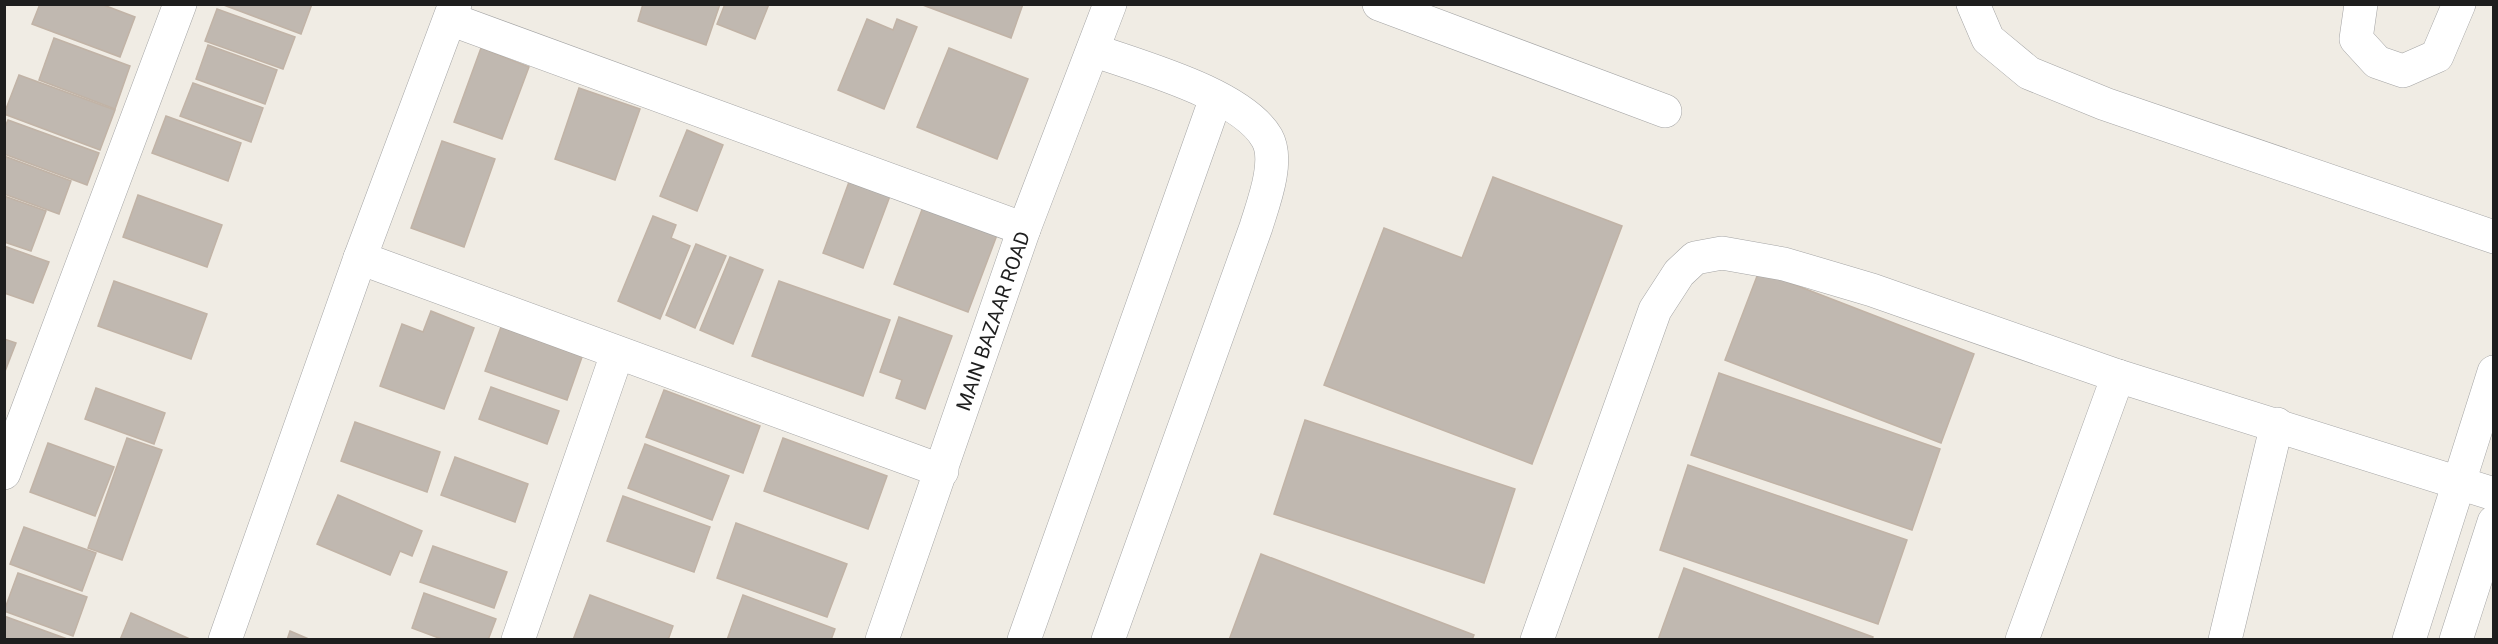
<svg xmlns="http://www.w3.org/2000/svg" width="2498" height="644" viewBox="0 0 2498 644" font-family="Roboto,sans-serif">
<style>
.building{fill:#c0b8b0;stroke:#c1b3a6;stroke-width:1.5}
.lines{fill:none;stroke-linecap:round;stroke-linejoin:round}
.minor-casing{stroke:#a5a5a5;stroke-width:34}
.minor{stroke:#fff;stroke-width:33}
.labels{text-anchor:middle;stroke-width:4.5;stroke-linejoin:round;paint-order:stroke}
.street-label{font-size:20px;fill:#1e1e1e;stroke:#fff}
</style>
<rect width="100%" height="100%" fill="#f0ece4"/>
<!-- building -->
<g class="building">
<path d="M40 4H101L135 17 120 57 32 24Z"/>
<path d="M221 4H312L301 34Z"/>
<path d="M643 4H720L706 45 638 21Z"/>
<path d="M725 4H769L755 39 717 24Z"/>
<path d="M920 4H1023L1011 38Z"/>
<path d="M217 9 295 37 283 69 205 41Z"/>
<path d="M867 19 893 30 897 19 917 27 884 109 838 90Z"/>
<path d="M54 38 130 66 115 109 39 80Z"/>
<path d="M208 45 277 70 265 104 196 79Z"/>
<path d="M481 48 529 67 502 139 454 122Z"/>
<path d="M949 48 1028 79 997 159 917 127Z"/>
<path d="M19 75 115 110 100 150 4 114Z"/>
<path d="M193 83 263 108 251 142 180 116Z"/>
<path d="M579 88 640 109 615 180 555 159Z"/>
<path d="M166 116 241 143 228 181 152 153Z"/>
<path d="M8 120 99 153 87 185 4 154V129Z"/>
<path d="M687 130 723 145 697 211 660 196Z"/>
<path d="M442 141 495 159 464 247 411 228Z"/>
<path d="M4 156 71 181 59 214 4 194Z"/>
<path d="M1493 177 1622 226 1532 464 1324 385 1384 228 1462 258Z"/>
<path d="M849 182 890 196 863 268 823 253Z"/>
<path d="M138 195 222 225 207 267 123 237Z"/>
<path d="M4 196 46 211 31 251 4 242Z"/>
<path d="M923 207 997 235 968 312 894 284Z"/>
<path d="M653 216 676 225 671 238 690 246 660 319 618 301Z"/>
<path d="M696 244 726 256 695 328 666 315Z"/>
<path d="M4 246 49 262 33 303 4 293Z"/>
<path d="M730 257 763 270 733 344 700 330Z"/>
<path d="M1759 271 1974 354 1941 443 1725 360Z"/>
<path d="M114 281 207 314 191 359 98 326Z"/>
<path d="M779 281 890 320 863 396 752 356Z"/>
<path d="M431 311 474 328 444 409 380 386 402 324 423 332Z"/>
<path d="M899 317 952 336 925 409 896 398 902 380 880 372Z"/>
<path d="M501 327 582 357 567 400 485 371Z"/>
<path d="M4 339 16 343 4 374Z"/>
<path d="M1719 373 1940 449 1912 530 1691 455Z"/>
<path d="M491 387 559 411 547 444 479 419Z"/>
<path d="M96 388 165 413 154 444 85 419Z"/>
<path d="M664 390 760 426 743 473 646 437Z"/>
<path d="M1305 420 1515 489 1484 583 1274 514Z"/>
<path d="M355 422 440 452 427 492 341 461Z"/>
<path d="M127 438 162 450 122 560 88 548Z"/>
<path d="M783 438 887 476 868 529 764 491Z"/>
<path d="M48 443 114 467 95 516 30 492Z"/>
<path d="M645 444 729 476 712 520 628 488Z"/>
<path d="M455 457 528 484 515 522 441 495Z"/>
<path d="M1688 465 1907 540 1878 624 1660 550Z"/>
<path d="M338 495 422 531 412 556 400 551 390 575 317 544Z"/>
<path d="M623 496 710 527 694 572 607 541Z"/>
<path d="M736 523 847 564 827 617 717 578Z"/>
<path d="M24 527 96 553 82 591 10 564Z"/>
<path d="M433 546 507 572 494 608 420 582Z"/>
<path d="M1261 554 1474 635 1472 640H1229Z"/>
<path d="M1684 568 1873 637 1872 640H1658Z"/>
<path d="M18 573 87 597 73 636 4 611Z"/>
<path d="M424 593 496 619 488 640H444L412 628Z"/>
<path d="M590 595 673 626 668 640H573Z"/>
<path d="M743 595 835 629 831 640H727Z"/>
<path d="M131 613 192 640H120Z"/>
<path d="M4 616 70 640H4Z"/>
<path d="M290 631 311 640H287Z"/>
</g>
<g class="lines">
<defs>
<g id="minor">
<path d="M1379 4 1665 111"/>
<path d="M1973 4 1988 39 2029 73 2105 104 2494 237"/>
<path d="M2361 4 2356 39 2377 62 2403 71 2437 56 2459 4"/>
<path d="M450 19 1024 229"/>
<path d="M1093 50C1140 67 1242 94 1267 138 1280 161 1263 204 1256 227L1108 640"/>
<path d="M360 258 942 471"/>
<path d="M4 473 180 4"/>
<path d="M225 640 360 258 455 4"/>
<path d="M518 640 617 354"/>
<path d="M882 640 1024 229 1110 4"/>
<path d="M1024 640 1216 98"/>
<path d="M1537 640 1655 310 1679 273 1695 258 1722 253 1784 264 1872 290 2118 376 2494 494"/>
<path d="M2022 640 2118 376"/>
<path d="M2225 640 2277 424"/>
<path d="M2409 640 2494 372"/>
<path d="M2456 640 2494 522"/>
</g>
</defs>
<!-- minor casing -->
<use href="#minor" class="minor-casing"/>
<!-- minor -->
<use href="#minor" class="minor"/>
</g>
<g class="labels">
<!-- street labels -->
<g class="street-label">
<text transform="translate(993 321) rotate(-71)" y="7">MAIN BAZAAR ROAD</text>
</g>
</g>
<!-- border -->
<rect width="2498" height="644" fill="none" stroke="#1e1e1e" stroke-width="12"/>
</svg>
